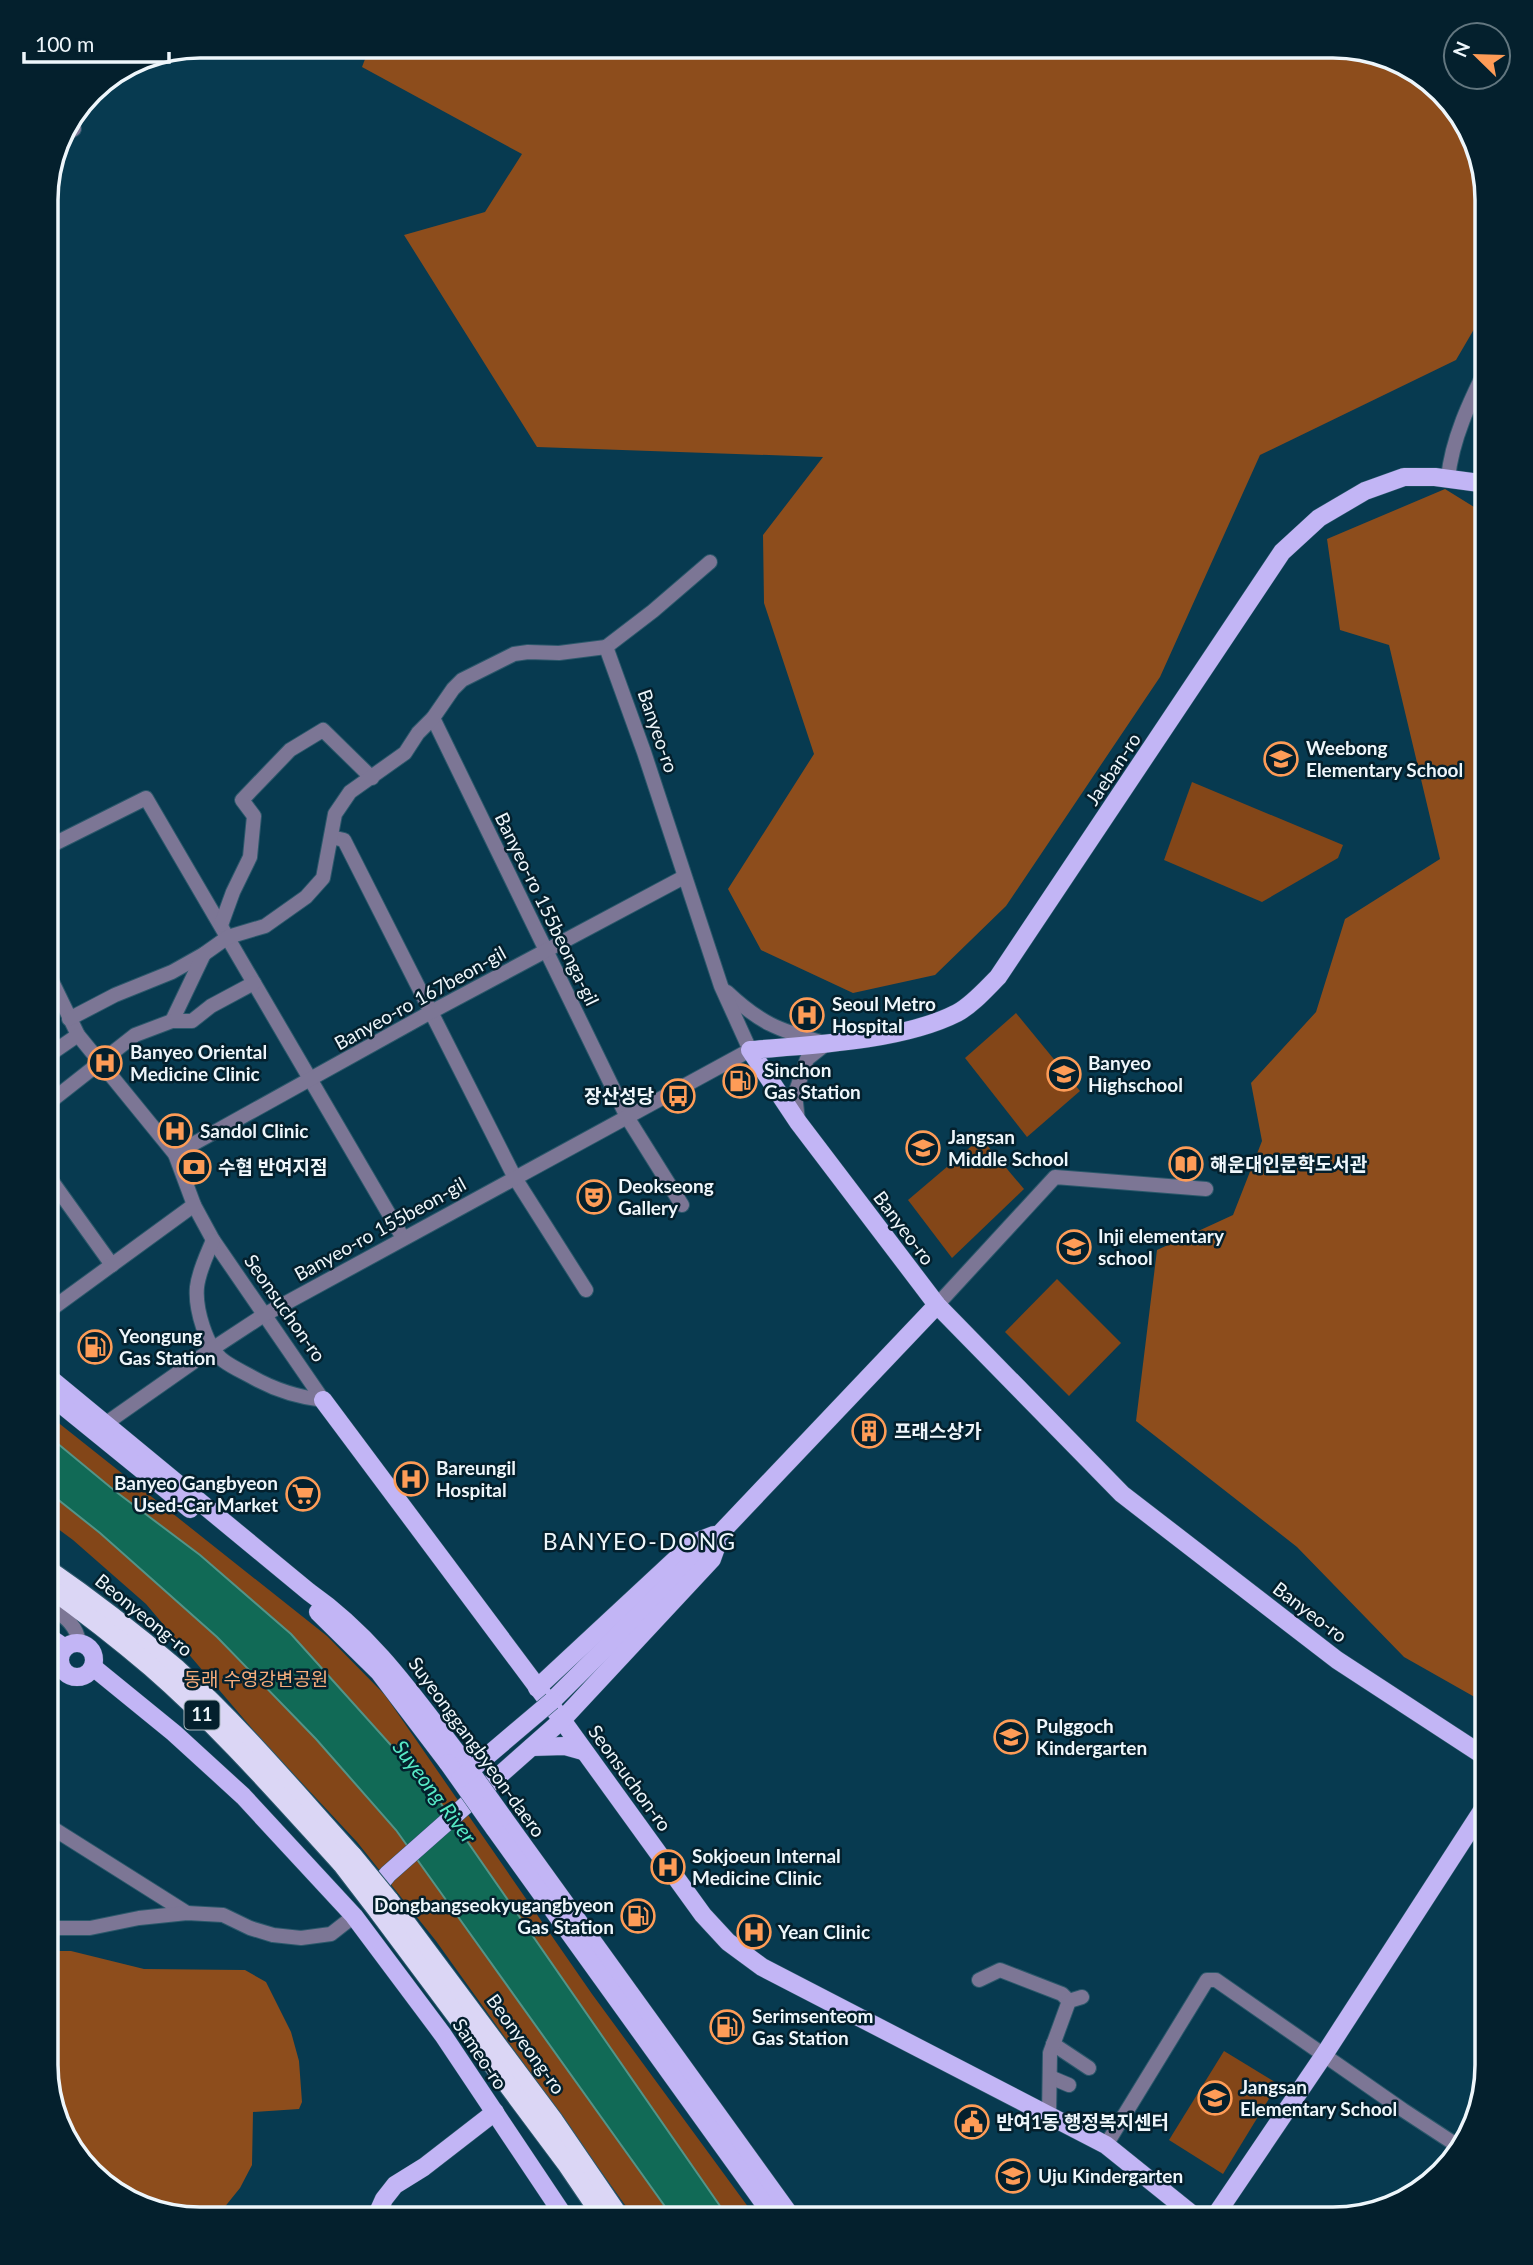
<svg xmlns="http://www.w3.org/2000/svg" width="1533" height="2265" viewBox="0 0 1533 2265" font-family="Lato,'Noto Sans KR',sans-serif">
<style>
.green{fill:#834618}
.forest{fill:#8d4d1c}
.water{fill:#116a56;stroke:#539488;stroke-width:2}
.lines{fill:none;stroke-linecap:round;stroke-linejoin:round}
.minor-casing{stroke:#2c586b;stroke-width:16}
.major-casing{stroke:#2c586b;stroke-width:19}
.highway-casing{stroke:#2c586b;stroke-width:21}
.minor{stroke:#7c7695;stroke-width:14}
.major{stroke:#c2b5f5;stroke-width:18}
.highway{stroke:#dbd6f5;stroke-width:19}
.major-bridge-casing{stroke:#2c586b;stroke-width:19;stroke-linecap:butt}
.highway-bridge-casing{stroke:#2c586b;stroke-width:21;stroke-linecap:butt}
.major-bridge{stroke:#c2b5f5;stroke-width:18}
.highway-bridge{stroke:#dbd6f5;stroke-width:19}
.labels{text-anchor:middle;stroke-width:5;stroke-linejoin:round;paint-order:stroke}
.shield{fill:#04202d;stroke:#a8b6bd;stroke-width:2}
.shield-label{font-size:18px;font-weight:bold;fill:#eef6fb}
.street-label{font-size:19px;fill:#eef6fb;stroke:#04202d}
.poi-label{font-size:19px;font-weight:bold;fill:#eef6fb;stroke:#04202d;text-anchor:start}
.park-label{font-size:19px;fill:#f7ad7c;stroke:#04202d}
.water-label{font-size:21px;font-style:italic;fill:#57eac6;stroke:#04202d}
.quarter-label{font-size:23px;letter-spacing:2px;fill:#eef6fb;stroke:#04202d}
.rim{fill:none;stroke:#eef6fb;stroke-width:3.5}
</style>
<rect width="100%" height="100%" fill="#073a50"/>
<!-- green -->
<g class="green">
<path d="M1192 782 1343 845 1338 858 1262 902 1164 860Z"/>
<path d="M1016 1013 1080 1091 1027 1137 965 1058Z"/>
<path d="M981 1138 1024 1189 952 1258 908 1200Z"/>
<path d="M1057 1279 1121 1343 1069 1396 1005 1332Z"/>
<path d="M46 1413 327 1636 385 1695 592 1994 757 2219H635L436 1941 357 1842 261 1739 146 1604 73 1540 46 1520Z"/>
<path d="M1224 2051 1278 2084 1223 2174 1169 2140Z"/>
</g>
<!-- forest -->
<g class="forest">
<path d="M370 46H1343L1419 71 1467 123 1487 200V307L1456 360 1260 455 1160 677 1006 906 935 975 853 993 761 950 728 889 814 754 764 603 763 535 823 457 537 447 404 235 485 212 522 154 362 67Z"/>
<path d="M1445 489 1487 515V1704L1404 1657 1297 1547 1136 1421 1157 1250 1233 1215 1262 1141 1251 1083 1316 1012 1345 919 1440 859 1389 645 1340 630 1327 539Z"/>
<path d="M46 1951H71L144 1969 245 1970 266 1982 291 2032 299 2061 302 2102 299 2109 253 2112 252 2165 240 2188 215 2219H190L114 2194 66 2142 46 2065Z"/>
</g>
<!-- water -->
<path class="water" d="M46 1434 115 1491 200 1555 291 1634 433 1792 729 2219H674L396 1830 316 1739 217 1637 100 1533 46 1490Z"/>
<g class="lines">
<defs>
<g id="minor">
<path d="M58 139 74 129"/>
<path d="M1448 478C1452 439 1470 401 1487 367"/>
<path d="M606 647 653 611 710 562"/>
<path d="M433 718 627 1117 682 1205"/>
<path d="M331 837 344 840 515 1178 586 1290"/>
<path d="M46 848 146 798 403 1238"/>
<path d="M221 925 233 892 250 857 254 816 242 800 290 750 323 730 372 778"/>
<path d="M46 969 78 1035 175 1154 194 1205 213 1240 323 1400"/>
<path d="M727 992C760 1023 778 1030 821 1042"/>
<path d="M69 1019 115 995 172 972 204 954 228 937 265 926 306 897 323 878 335 814 350 792 405 753 418 733 433 718 453 689 462 680 514 654 528 652 559 653 606 647"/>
<path d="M172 1021 204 954"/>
<path d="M46 1057 78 1035"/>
<path d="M46 1105 135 1035 172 1021H192L211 1006 254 983"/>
<path d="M798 1121 795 1094 807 1059 826 1044"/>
<path d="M175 1154 431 1012 684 877"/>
<path d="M46 1173 112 1265"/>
<path d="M213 1240C207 1255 199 1270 197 1287 195 1308 206 1348 224 1361 232 1367 243 1372 252 1377 275 1390 297 1397 323 1400"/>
<path d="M937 1305 1055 1177 1206 1189"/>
<path d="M46 1313 194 1205"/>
<path d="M105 1424 212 1349 264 1315 750 1050 721 986 644 752 606 647"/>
<path d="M46 1603C60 1614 77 1623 79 1643"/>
<path d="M46 1824 187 1913"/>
<path d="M46 1928H90L139 1918 187 1913 223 1915 250 1928 273 1935 301 1938 331 1934 354 1916"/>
<path d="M979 1980 1000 1970 1062 1994 1069 2001"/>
<path d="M1053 2044 1089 2068"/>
<path d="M1050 2077 1069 2085"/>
<path d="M1049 2116 1050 2053 1069 2001 1082 1997"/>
<path d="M1106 2145 1207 1980H1216L1403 2110 1461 2148"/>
</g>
<g id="major">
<path d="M46 1375 309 1592C372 1636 412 1694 458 1754"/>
<path d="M46 1392 190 1509"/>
<path d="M323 1400 562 1720 703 1915 728 1942 762 1967 1106 2145 1198 2219"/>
<path d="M318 1612 379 1672 448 1763"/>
<path d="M46 1635 65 1648"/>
<circle cx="77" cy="1660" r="17"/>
<path d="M93 1667 174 1733 243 1796 354 1916 443 2035 566 2219"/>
<path d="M537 1688 693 1543 714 1535"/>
<path d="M552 1701 711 1543 937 1305"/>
<path d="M532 1747 565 1746 583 1751"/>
<path d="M1487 1758 1337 1660 1122 1494 937 1305 798 1122 750 1050C812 1045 902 1041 957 1013 972 1005 986 989 998 977L1282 552 1319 518 1365 491 1404 477H1435L1487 484"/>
<path d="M503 1817 793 2219"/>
<path d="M494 1828 775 2219"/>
<path d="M369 1897 388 1874 562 1720 712 1559 717 1545"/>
<path d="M375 2219 384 2199 395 2185 424 2167 495 2112"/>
<path d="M1213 2219 1324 2055 1487 1803"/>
</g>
<g id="highway">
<path d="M46 1568C91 1599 135 1633 177 1669 240 1726 296 1793 353 1856"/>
<path d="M46 1585C82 1611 117 1638 151 1667 220 1727 280 1796 342 1864"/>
<path d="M389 1900 554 2121 621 2219"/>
<path d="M378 1911 566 2163 604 2219"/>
</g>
</defs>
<!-- minor casing -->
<use href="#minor" class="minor-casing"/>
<!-- major casing -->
<use href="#major" class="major-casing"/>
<!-- highway casing -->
<use href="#highway" class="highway-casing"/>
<!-- minor -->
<use href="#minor" class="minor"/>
<!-- major -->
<use href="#major" class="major"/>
<!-- highway -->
<use href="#highway" class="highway"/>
<defs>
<g id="major-bridge">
<path d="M458 1754 503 1817"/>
<path d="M448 1763 494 1828"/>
<path d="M460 1779 552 1701"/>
</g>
<g id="highway-bridge">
<path d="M353 1856 389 1900"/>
<path d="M342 1864 378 1911"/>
</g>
</defs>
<!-- major-bridge casing -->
<use href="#major-bridge" class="major-bridge-casing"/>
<!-- highway-bridge casing -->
<use href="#highway-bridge" class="highway-bridge-casing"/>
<!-- major-bridge -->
<use href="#major-bridge" class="major-bridge"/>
<!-- highway-bridge -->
<use href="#highway-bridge" class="highway-bridge"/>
</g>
<!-- icons -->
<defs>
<symbol id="school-ring" viewBox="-11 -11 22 22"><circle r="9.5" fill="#04202d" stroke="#fe9c57" stroke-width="1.5"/><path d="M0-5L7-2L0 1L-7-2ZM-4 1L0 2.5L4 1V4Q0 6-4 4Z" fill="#fe9c57"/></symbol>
<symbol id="hospital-ring" viewBox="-11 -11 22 22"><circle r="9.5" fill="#04202d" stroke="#fe9c57" stroke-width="1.5"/><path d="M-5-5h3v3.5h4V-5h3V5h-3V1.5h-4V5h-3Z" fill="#fe9c57"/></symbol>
<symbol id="fuel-ring" viewBox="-11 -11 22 22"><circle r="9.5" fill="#04202d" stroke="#fe9c57" stroke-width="1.5"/><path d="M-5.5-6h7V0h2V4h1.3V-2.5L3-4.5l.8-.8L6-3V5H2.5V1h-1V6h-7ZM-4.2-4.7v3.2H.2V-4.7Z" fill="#fe9c57"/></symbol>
<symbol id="bus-ring" viewBox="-11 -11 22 22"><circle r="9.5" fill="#04202d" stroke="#fe9c57" stroke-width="1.5"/><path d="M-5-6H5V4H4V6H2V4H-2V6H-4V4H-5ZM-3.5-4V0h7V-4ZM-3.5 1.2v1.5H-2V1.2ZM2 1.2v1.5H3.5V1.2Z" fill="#fe9c57"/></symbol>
<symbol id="library-ring" viewBox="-11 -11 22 22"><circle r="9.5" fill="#04202d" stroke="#fe9c57" stroke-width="1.5"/><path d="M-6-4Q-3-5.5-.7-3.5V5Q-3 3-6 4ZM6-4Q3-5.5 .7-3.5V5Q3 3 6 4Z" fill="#fe9c57"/></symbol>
<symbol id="bank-ring" viewBox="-11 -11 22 22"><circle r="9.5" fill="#04202d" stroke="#fe9c57" stroke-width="1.5"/><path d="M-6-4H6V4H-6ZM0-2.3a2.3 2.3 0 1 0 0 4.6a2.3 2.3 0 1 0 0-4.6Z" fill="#fe9c57"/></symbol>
<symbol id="theatre-ring" viewBox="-11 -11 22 22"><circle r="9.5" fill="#04202d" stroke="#fe9c57" stroke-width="1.5"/><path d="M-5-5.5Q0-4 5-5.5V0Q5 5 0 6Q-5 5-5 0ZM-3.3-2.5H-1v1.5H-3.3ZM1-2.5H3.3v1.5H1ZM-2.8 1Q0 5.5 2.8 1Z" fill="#fe9c57"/></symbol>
<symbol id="building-ring" viewBox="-11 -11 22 22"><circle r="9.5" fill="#04202d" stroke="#fe9c57" stroke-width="1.5"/><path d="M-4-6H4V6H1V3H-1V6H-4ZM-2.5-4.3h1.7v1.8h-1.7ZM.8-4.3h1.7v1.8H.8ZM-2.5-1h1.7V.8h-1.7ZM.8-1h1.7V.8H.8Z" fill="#fe9c57"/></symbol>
<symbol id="supermarket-ring" viewBox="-11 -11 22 22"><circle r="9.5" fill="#04202d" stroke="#fe9c57" stroke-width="1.5"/><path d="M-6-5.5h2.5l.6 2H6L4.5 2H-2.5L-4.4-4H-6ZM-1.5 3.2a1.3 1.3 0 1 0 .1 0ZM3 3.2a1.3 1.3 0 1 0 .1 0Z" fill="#fe9c57"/></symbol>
<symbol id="civic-ring" viewBox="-11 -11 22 22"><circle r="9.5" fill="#04202d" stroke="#fe9c57" stroke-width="1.5"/><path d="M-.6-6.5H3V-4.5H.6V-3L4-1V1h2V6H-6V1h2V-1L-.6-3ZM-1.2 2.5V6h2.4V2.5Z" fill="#fe9c57"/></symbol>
</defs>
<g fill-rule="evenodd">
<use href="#school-ring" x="1262" y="740" width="38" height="38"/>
<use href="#hospital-ring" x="788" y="996" width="38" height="38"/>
<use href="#hospital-ring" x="86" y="1044" width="38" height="38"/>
<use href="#school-ring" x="1045" y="1055" width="38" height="38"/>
<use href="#fuel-ring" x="721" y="1062" width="38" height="38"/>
<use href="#bus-ring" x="659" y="1077" width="38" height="38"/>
<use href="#hospital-ring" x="156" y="1112" width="38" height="38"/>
<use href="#school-ring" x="904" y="1129" width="38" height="38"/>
<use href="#library-ring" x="1167" y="1145" width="38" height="38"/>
<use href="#bank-ring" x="175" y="1148" width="38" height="38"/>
<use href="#theatre-ring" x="575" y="1178" width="38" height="38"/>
<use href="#school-ring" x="1055" y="1228" width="38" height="38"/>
<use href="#fuel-ring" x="76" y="1328" width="38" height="38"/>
<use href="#building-ring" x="850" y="1412" width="38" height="38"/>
<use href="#hospital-ring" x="392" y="1460" width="38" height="38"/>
<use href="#supermarket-ring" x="284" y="1475" width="38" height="38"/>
<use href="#school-ring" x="992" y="1718" width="38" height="38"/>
<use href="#hospital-ring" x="649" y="1848" width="38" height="38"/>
<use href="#fuel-ring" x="619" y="1897" width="38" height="38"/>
<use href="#hospital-ring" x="735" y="1913" width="38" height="38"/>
<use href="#fuel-ring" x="708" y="2008" width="38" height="38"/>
<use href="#school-ring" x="1196" y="2079" width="38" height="38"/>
<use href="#civic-ring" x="953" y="2103" width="38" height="38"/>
<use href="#school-ring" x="994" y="2157" width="38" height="38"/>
</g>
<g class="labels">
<!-- shield labels -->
<rect class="shield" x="184.5" y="1700.5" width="35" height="29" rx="5"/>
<g class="shield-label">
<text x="202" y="1721">11</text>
</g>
<!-- street labels -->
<g class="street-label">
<text transform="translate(658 731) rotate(71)" y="7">Banyeo-ro</text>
<text transform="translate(1113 769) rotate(-56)" y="7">Jaeban-ro</text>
<text transform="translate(547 909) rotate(64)" y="7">Banyeo-ro 155beonga-gil</text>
<text transform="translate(420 998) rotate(-29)" y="7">Banyeo-ro 167beon-gil</text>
<text transform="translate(904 1228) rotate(53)" y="7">Banyeo-ro</text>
<text transform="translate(380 1229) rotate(-29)" y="7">Banyeo-ro 155beon-gil</text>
<text transform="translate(285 1308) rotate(55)" y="7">Seonsuchon-ro</text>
<text transform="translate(1310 1612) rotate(37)" y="7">Banyeo-ro</text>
<text transform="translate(144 1615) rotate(39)" y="7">Beonyeong-ro</text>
<text transform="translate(477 1747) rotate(54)" y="7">Suyeonggangbyeon-daero</text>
<text transform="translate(630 1778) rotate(54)" y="7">Seonsuchon-ro</text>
<text transform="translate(526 2044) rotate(54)" y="7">Beonyeong-ro</text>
<text transform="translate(480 2054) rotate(56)" y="7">Sameo-ro</text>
</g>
<!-- poi labels -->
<g class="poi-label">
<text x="1306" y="755">Weebong<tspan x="1306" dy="22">Elementary School</tspan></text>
<text x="832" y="1011">Seoul Metro<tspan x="832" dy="22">Hospital</tspan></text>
<text x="130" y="1059">Banyeo Oriental<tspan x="130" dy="22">Medicine Clinic</tspan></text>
<text x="1088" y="1070">Banyeo<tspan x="1088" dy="22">Highschool</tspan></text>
<text x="764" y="1077">Sinchon<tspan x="764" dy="22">Gas Station</tspan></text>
<text x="654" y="1103" text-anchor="end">장산성당</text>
<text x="200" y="1138">Sandol Clinic</text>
<text x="948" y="1144">Jangsan<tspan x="948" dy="22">Middle School</tspan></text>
<text x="1210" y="1171">해운대인문학도서관</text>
<text x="218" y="1174">수협 반여지점</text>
<text x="618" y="1193">Deokseong<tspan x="618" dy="22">Gallery</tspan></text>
<text x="1098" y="1243">Inji elementary<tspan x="1098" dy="22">school</tspan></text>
<text x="119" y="1343">Yeongung<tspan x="119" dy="22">Gas Station</tspan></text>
<text x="894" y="1438">프래스상가</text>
<text x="436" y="1475">Bareungil<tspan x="436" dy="22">Hospital</tspan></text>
<text x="278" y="1490" text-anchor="end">Banyeo Gangbyeon<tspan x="278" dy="22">Used-Car Market</tspan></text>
<text x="1036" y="1733">Pulggoch<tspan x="1036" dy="22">Kindergarten</tspan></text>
<text x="692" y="1863">Sokjoeun Internal<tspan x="692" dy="22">Medicine Clinic</tspan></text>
<text x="614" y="1912" text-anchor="end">Dongbangseokyugangbyeon<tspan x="614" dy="22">Gas Station</tspan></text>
<text x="778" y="1939">Yean Clinic</text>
<text x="752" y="2023">Serimsenteom<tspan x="752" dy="22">Gas Station</tspan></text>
<text x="1240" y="2094">Jangsan<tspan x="1240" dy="22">Elementary School</tspan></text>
<text x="996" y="2129">반여1동 행정복지센터</text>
<text x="1038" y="2183">Uju Kindergarten</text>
</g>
<!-- park labels -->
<g class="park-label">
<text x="256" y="1686">동래 수영강변공원</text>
</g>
<!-- water labels -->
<g class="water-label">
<text transform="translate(434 1792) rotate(53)" y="7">Suyeong River</text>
</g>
<!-- quarter labels -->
<g class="quarter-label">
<text x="640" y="1550">BANYEO-DONG</text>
</g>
</g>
<!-- crop -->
<path d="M0 0H1533V2265H0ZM200 58H1333A142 142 0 0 1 1475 200V2065A142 142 0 0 1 1333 2207H200A142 142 0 0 1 58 2065V200A142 142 0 0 1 200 58Z" fill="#04202d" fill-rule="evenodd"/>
<path class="rim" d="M200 58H1333A142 142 0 0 1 1475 200V2065A142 142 0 0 1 1333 2207H200A142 142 0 0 1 58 2065V200A142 142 0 0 1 200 58Z"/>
<!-- north arrow -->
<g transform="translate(1477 56) rotate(293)"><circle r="33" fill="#04202d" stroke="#62767f" stroke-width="2"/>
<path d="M0-5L12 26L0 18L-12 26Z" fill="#fe9c57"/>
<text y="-10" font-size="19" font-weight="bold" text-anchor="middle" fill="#eef6fb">N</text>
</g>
<!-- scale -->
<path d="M24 52v10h145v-10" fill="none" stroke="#eef6fb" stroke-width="3.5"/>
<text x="35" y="52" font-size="21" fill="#eef6fb" stroke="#04202d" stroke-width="5" paint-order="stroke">100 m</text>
</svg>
